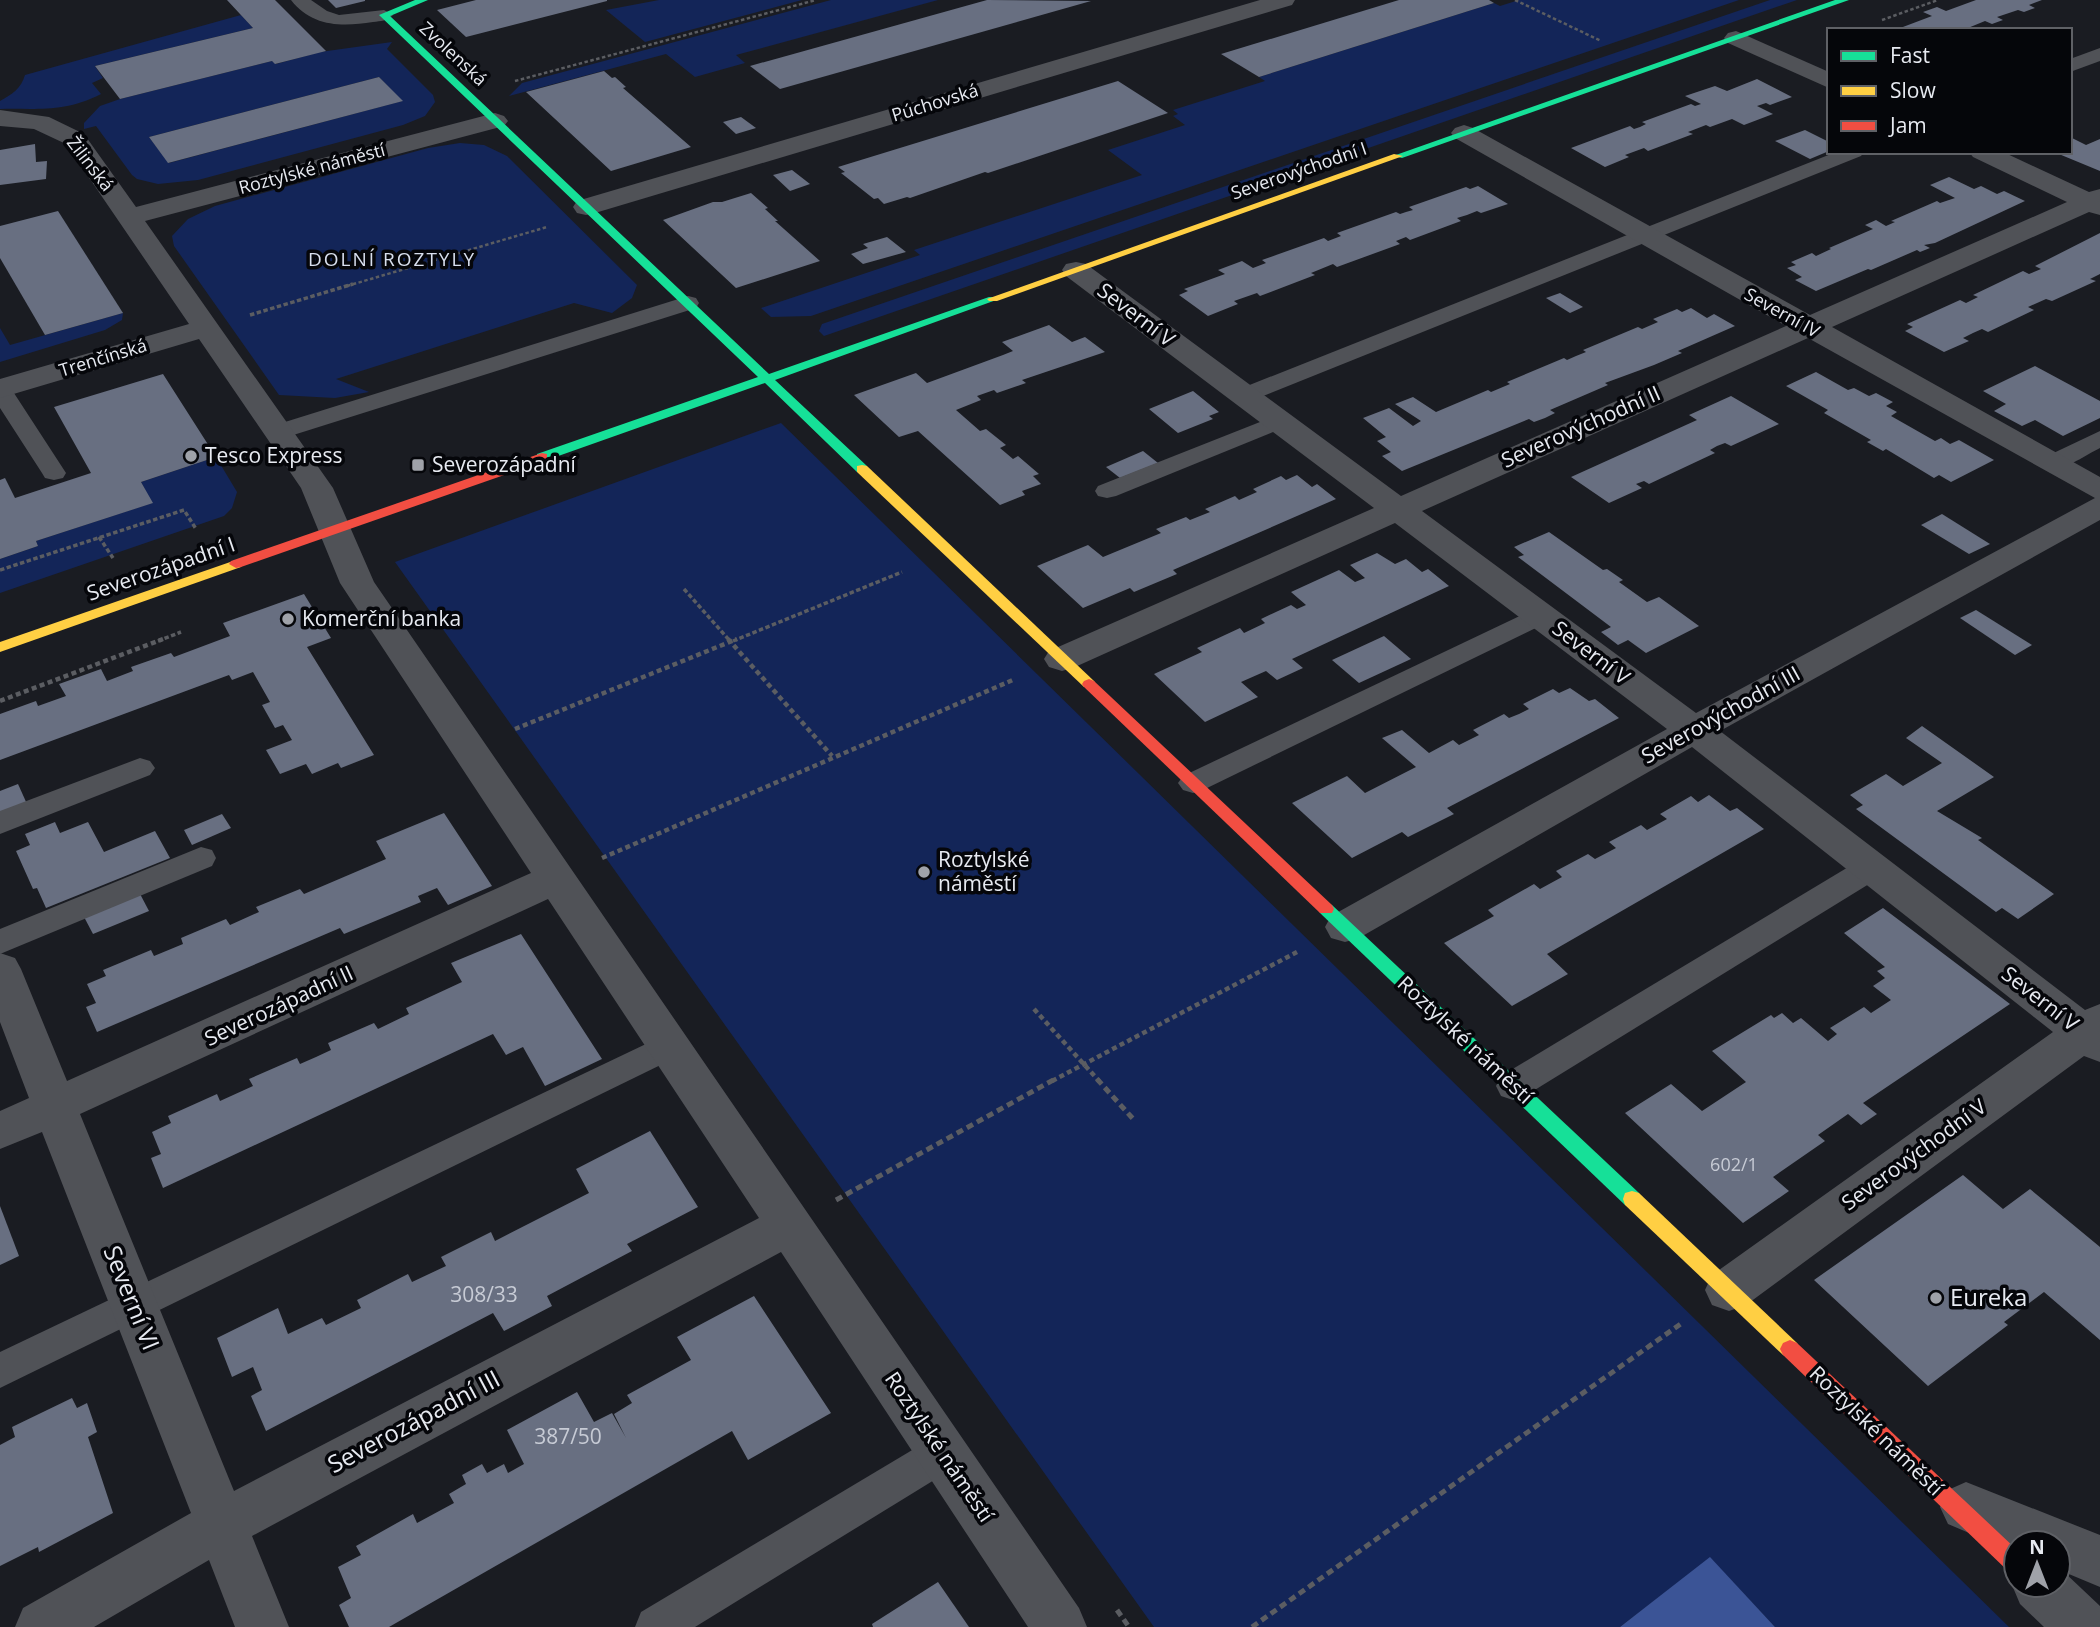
<svg xmlns="http://www.w3.org/2000/svg" width="2100" height="1627" viewBox="0 0 2100 1627" font-family="'Open Sans',sans-serif">
<style>
.green{fill:#132558;fill-rule:evenodd}
.water{fill:#3b5496}
.building{fill:#686f81}
.lines{fill:none;stroke-linecap:round;stroke-linejoin:round}
.path-far3{stroke:#5b5d62;stroke-width:2.5;stroke-dasharray:3.5 2.5;stroke-linecap:butt}
.path-far2{stroke:#5b5d62;stroke-width:3.5;stroke-dasharray:4.5 2.5;stroke-linecap:butt}
.path-far1{stroke:#5b5d62;stroke-width:4.5;stroke-dasharray:5 3.5;stroke-linecap:butt}
.path{stroke:#5b5d62;stroke-width:5;stroke-dasharray:7 4.5;stroke-linecap:butt}
.lane{fill:#505257;fill-rule:evenodd}
.street{fill:#505257;fill-rule:evenodd}
.fast{fill:#16e098;fill-rule:evenodd}
.slow{fill:#ffcf43;fill-rule:evenodd}
.jam{fill:#f24e42;fill-rule:evenodd}
.poi-dot{fill:#9fa2a9;stroke:#05060a;stroke-width:2.5}
.labels{text-anchor:middle;stroke-width:7;stroke-linejoin:round;paint-order:stroke}
.far-street-label{font-size:18px;fill:#e7eaf1;stroke:#05060a}
.number-label{font-size:18px;fill:#c7cbd5}
.far-neighbourhood-label{font-size:19px;letter-spacing:2px;fill:#d8dfee;stroke:#05060a}
.street-label{font-size:21px;fill:#e7eaf1;stroke:#05060a}
.poi-label{font-size:21px;fill:#e7eaf1;stroke:#05060a;text-anchor:start}
.near-number-label{font-size:21px;fill:#c7cbd5}
.near-street-label{font-size:24px;fill:#e7eaf1;stroke:#05060a}
.near-poi-label{font-size:24px;fill:#e7eaf1;stroke:#05060a;text-anchor:start}
</style>
<rect width="100%" height="100%" fill="#1a1c22"/>
<!-- green -->
<g class="green">
<path d="M659 0H802L645 42 606 10Z"/>
<path d="M831 0H938L736 55 745 63 695 77 666 54 509 96 522 83Z"/>
<path d="M1519 0H1739L811 316 771 317 761 308 920 255 914 250 1142 175 1108 150 1185 125 1173 116 1178 114 1173 110 1265 81 1259 77 1494 3 1500 6Z"/>
<path d="M1770 0H1797L824 336 819 331 822 324Z"/>
<path d="M241 15 253 28 95 66 103 78 92 83 101 94C64 113 38 108 0 109V101C12 94 21 89 25 75Z"/>
<path d="M392 42 387 49 433 95 435 102 425 116 403 125 198 180 158 184 137 179 132 175 96 126 84 129V123L100 106 120 99 272 61 276 64 320 52ZM379 77 402 101 169 163 149 137Z"/>
<path d="M460 143 484 145 507 156 637 285 632 298 612 313 574 303 336 379 369 392 335 398 279 395 174 246 172 236 188 219 215 206 428 148Z"/>
<path d="M123 313 122 320 105 330 0 362V328L10 345Z"/>
<path d="M781 423 2009 1627H1775L1710 1558 1620 1627H1154L395 562Z"/>
<path d="M216 457 237 492 232 508 224 516 0 593V559L38 546 36 541 152 503 141 482Z"/>
</g>
<!-- water -->
<path class="water" d="M1710 1557 1775 1627H1620Z"/>
<!-- building -->
<g class="building">
<path d="M227 0H275L326 51 275 64 272 61 120 99 95 66 253 28Z"/>
<path d="M328 0H365V1L336 8Z"/>
<path d="M476 0H607V1L466 37 437 10Z"/>
<path d="M987 0 1091 1 780 89 750 66Z"/>
<path d="M1399 0H1489L1494 3 1259 77 1221 54Z"/>
<path d="M1976 0H2042L2029 5 2035 8 2024 12 2018 10 1997 17 2003 20 1992 24 1985 21 1963 30H1895L1932 16 1923 12 1937 7 1946 11Z"/>
<path d="M604 71 612 78 615 77 626 87 623 88 691 147 611 171 526 92Z"/>
<path d="M379 77 403 101 168 163 149 137Z"/>
<path d="M1757 79 1792 97 1770 105 1766 103 1757 106 1773 114 1744 125 1732 119 1710 127 1706 125 1688 132 1693 134 1648 151 1644 148 1625 155 1629 157 1605 167 1571 148 1630 126 1634 129 1640 127 1646 124 1642 122 1691 104 1695 106 1701 104 1685 96 1715 86 1727 91Z"/>
<path d="M1118 81 1168 113 988 173 985 172 910 198 907 197 884 204 878 198 874 199 841 173 845 172 838 167Z"/>
<path d="M741 117 756 128 736 134 723 122Z"/>
<path d="M1805 130 1829 142V151L1810 159 1775 141Z"/>
<path d="M2070 137 2086 145 2100 139V171L2054 152H2070Z"/>
<path d="M35 144 36 162 47 161 46 179 0 185V150Z"/>
<path d="M792 170 810 184 790 191 773 175Z"/>
<path d="M1949 177 1974 189 1981 186 1997 194 2004 191 2025 201 1935 243 1924 245 1930 248 1920 252 1917 250 1871 270 1868 269 1816 291 1795 280 1802 277 1787 268 1796 265 1791 262 1812 253 1816 256 1831 249 1829 248 1873 229 1865 225 1876 220 1886 226 1895 222 1891 221 1937 201 1940 203 1955 198 1930 185Z"/>
<path d="M1478 186 1508 204 1481 213 1477 211 1467 215 1457 218 1461 221 1410 240 1406 237 1396 241 1400 244 1337 267 1333 264 1311 273 1315 275 1260 296 1257 293 1234 301 1238 304 1208 316 1179 295 1188 291 1184 289 1225 274 1218 270 1242 261 1253 268 1266 263 1262 260 1324 238 1328 241 1341 236 1337 233 1396 212 1400 214 1406 212 1413 210 1409 207 1466 187 1470 189Z"/>
<path d="M751 193 768 208 765 209 778 221H775L820 261 736 288 663 220 713 202H722Z"/>
<path d="M58 211 123 313 45 335 0 258V226Z"/>
<path d="M2100 233V274L2090 279 2096 281 2052 301 2046 299 2028 307 2034 310 1988 332 1982 329 1973 333 1963 338 1969 341 1944 352 1905 331 1913 327 1907 324 1960 300 1966 303 1978 297 1973 295 2023 271 2029 274 2041 269 2035 266Z"/>
<path d="M887 237 906 252 863 264 851 254 868 248 863 244Z"/>
<path d="M1560 293 1583 307 1570 313 1546 298Z"/>
<path d="M1691 308 1707 318 1714 314 1735 326 1678 351 1682 353 1654 365 1605 383 1608 385 1550 410 1555 413 1545 418 1534 422 1529 419 1402 471 1382 456 1391 452 1377 441 1386 437 1363 418 1389 408 1413 426 1421 421 1395 404 1413 397 1436 412 1488 390 1491 392 1510 384 1507 382 1564 358 1567 360 1576 356 1586 352 1583 350 1638 327 1642 329 1658 322 1653 319 1677 309 1682 312Z"/>
<path d="M1049 325 1072 342 1085 337 1105 352 1022 380 1026 383 997 393 994 390 977 396 981 400 956 410 980 431 986 429 1006 445 1000 448 1013 459 1018 456 1039 474 1033 476 1041 484 1022 491 1025 495 1000 505 918 431 899 437 854 395 916 373 927 383 1003 355 1013 351 1002 342Z"/>
<path d="M2035 366 2100 401V418L2063 436 2035 420 2022 426 1994 411 2006 404 1983 391Z"/>
<path d="M1816 372 1848 390 1854 388 1869 396 1876 393 1893 402 1886 406 1897 412 1891 416 1935 441 1941 438 1950 444 1959 440 1994 460 1951 482 1939 475 1934 478 1886 449 1883 451 1867 442 1871 440 1824 413 1828 410 1786 386Z"/>
<path d="M163 374 216 457 141 482 153 503 36 541 38 546 0 559V480L5 478 15 498 91 473 54 407Z"/>
<path d="M1193 391 1219 412 1209 416 1213 419 1178 433 1149 409Z"/>
<path d="M1731 396 1779 424 1731 446 1725 443 1717 446 1710 450 1715 453 1649 484 1644 481 1636 484 1642 488 1609 503 1571 477 1697 420 1689 415Z"/>
<path d="M1143 451 1158 463 1120 478 1106 467Z"/>
<path d="M1297 475 1312 487 1317 484 1336 499 1173 570 1177 574 1134 592 1130 588 1083 608 1037 566 1088 545 1103 557 1161 533 1156 529 1186 517 1190 520 1210 512 1205 509 1235 496 1239 500 1257 492 1253 489 1281 476 1286 480Z"/>
<path d="M1942 514 1990 544 1969 554 1921 525Z"/>
<path d="M1549 532 1603 570 1607 569 1623 580 1619 582 1647 602 1659 597 1699 626 1646 653 1628 640 1618 645 1601 632 1611 627 1518 557 1524 555 1514 547Z"/>
<path d="M1377 553 1395 564 1406 559 1422 572 1428 569 1449 586 1292 659 1303 668 1277 680 1266 671 1241 682 1258 697 1205 722 1154 674 1202 652 1197 648 1240 628 1244 633 1265 623 1261 619 1291 605 1297 609 1306 605 1291 592 1339 570 1355 582 1365 578 1350 565Z"/>
<path d="M304 594 331 638 307 647 374 755 341 768 338 763 312 774 306 764 280 774 266 750 292 740 283 725 275 728 262 705 270 702 253 672 232 680 229 675 0 760V714L36 701 38 706 66 696 59 684 101 669 107 681 133 671 131 667 171 653 174 657 230 636 223 623Z"/>
<path d="M1976 610 2032 645 2015 655 1960 618Z"/>
<path d="M1384 636 1411 659 1359 683 1332 660Z"/>
<path d="M1570 688 1589 701 1595 699 1619 718 1447 808 1454 814 1408 837 1402 832 1352 858 1292 803 1347 776 1365 793 1416 767 1382 738 1402 730 1429 753 1453 740 1459 745 1479 735 1473 730 1504 714 1509 718 1519 714 1529 709 1523 704 1553 689 1559 693Z"/>
<path d="M1922 726 1994 777 1937 811 1982 838 1978 840 2054 894 2018 919 2002 908 1996 912 1856 809 1863 805 1850 795 1886 774 1903 786 1942 763 1906 738Z"/>
<path d="M18 784 27 804 0 815V791Z"/>
<path d="M1709 795 1730 811 1737 808 1764 829 1547 954 1568 974 1512 1006 1444 943 1494 916 1488 910 1534 884 1540 889 1562 877 1556 871 1588 854 1595 859 1616 848 1609 842 1641 825 1647 830 1667 819 1660 814 1691 796 1698 802Z"/>
<path d="M444 813 492 886 448 905 437 888 418 896 421 902 344 934 340 928 97 1032 86 1007 96 1003 87 984 106 976 103 970 151 950 154 956 183 944 181 938 226 919 230 925 259 912 256 907 300 889 304 894 386 859 376 841Z"/>
<path d="M222 814 231 828 192 845 184 830Z"/>
<path d="M55 822 60 833 88 822 104 852 155 831 170 858 46 908 37 888 33 889 16 851 30 845 25 834Z"/>
<path d="M139 892 149 911 93 934 83 915Z"/>
<path d="M1883 908 2010 1004 1863 1103 1877 1114 1861 1125 1848 1114 1818 1135 1825 1141 1773 1177 1789 1191 1743 1223 1625 1113 1671 1084 1702 1111 1746 1082 1712 1051 1771 1015 1774 1018 1782 1013 1793 1023 1801 1018 1828 1041 1837 1034 1830 1028 1864 1007 1871 1013 1891 1000 1873 986 1885 978 1877 971 1885 967 1844 933Z"/>
<path d="M521 934 602 1059 545 1086 523 1047 506 1055 493 1034 163 1188 151 1158 161 1154 152 1132 171 1123 168 1116 217 1094 220 1101 253 1086 249 1079 297 1058 300 1064 316 1057 331 1050 328 1043 374 1023 378 1029 409 1014 406 1008 462 982 451 963Z"/>
<path d="M650 1131 698 1207 627 1244 632 1251 547 1296 552 1306 504 1331 493 1313 266 1431 251 1396 262 1390 253 1367 232 1377 217 1338 278 1308 288 1334 322 1318 326 1325 361 1308 357 1300 408 1274 412 1282 446 1266 441 1257 491 1232 495 1241 589 1193 576 1169Z"/>
<path d="M1963 1175 2003 1209 2030 1189 2100 1247V1340L2044 1292 2004 1322 2008 1325 1928 1386 1814 1280Z"/>
<path d="M0 1206 19 1256 0 1265Z"/>
<path d="M754 1296 831 1413 748 1460 732 1431 389 1627H349L339 1605 351 1598 338 1567 361 1555 356 1546 413 1514 417 1523 454 1503 449 1494 466 1484 462 1475 482 1464 487 1473 504 1464 508 1473 524 1464 507 1430 577 1392 594 1422 612 1413 626 1438 614 1414 632 1403 627 1395 691 1360 677 1337Z"/>
<path d="M72 1398 77 1408 87 1403 97 1432 88 1437 113 1513 39 1552 38 1547 0 1566V1445L15 1437 12 1427Z"/>
<path d="M938 1582 969 1627H873L872 1624Z"/>
</g>
<g class="lines">
<!-- path-far3 -->
<g class="path-far3">
<path d="M1515 0 1601 41"/>
<path d="M1882 20 1938 0"/>
<path d="M515 81 816 0"/>
<path d="M347 286 547 227"/>
</g>
<!-- path-far2 -->
<g class="path-far2">
<path d="M250 315 353 284"/>
<path d="M99 537 113 558"/>
<path d="M0 570 184 510 196 529"/>
<path d="M684 589 730 641"/>
<path d="M158 641 181 632"/>
<path d="M733 641 902 572"/>
</g>
<!-- path-far1 -->
<g class="path-far1">
<path d="M728 639 832 756"/>
<path d="M0 701 163 639"/>
<path d="M515 729 737 639"/>
<path d="M602 858 1015 679"/>
<path d="M1034 1009 1099 1081"/>
<path d="M1052 1081 1297 952"/>
</g>
<!-- path -->
<g class="path">
<path d="M1097 1079 1135 1121"/>
<path d="M836 1200 1055 1079"/>
<path d="M1117 1610 1129 1627"/>
<path d="M1252 1627 1682 1323"/>
</g>
<!-- lane -->
<g class="lane">
<path d="M291 0H311L327 11 339 15 384 10 393 15C387 21 381 21 373 22 342 27 312 27 291 0Z"/>
<path d="M2100 48V61L2070 72V59Z"/>
<path d="M1836 152H1864L1861 156 1253 400H1237L1233 395 1237 390Z"/>
<path d="M688 296 696 298 699 303 696 308 287 437 278 439 269 437 266 432 269 427Z"/>
<path d="M0 383 8 385 12 390 66 473 63 478 54 480 45 478 42 473 0 408Z"/>
<path d="M1280 414 1288 416 1292 421 1288 426 1116 496 1107 498 1098 496 1095 491 1098 486Z"/>
<path d="M2100 431V448C2083 456 2063 473 2043 468L2040 463 2043 458Z"/>
<path d="M1541 606 1550 609 1554 615 1550 621 1203 790 1193 793 1183 790 1178 783 1183 776Z"/>
<path d="M140 758 150 761 155 768 150 775 0 834V811Z"/>
<path d="M201 847 212 850 216 858 212 866 0 954V929Z"/>
<path d="M1871 857 1882 860 1886 868 1882 876 1525 1096 1513 1100 1501 1096 1496 1086 1501 1076 1860 860Z"/>
<path d="M669 1033 681 1037 686 1046 681 1055 0 1388V1352Z"/>
<path d="M943 1435 957 1440 963 1453 957 1466 695 1627H635L641 1612 929 1440Z"/>
</g>
<!-- street -->
<g class="street">
<path d="M1260 0H1295L1292 5 595 213 586 215 577 213 573 207 577 201Z"/>
<path d="M1736 31 1829 72V88L1728 43 1724 38 1728 33Z"/>
<path d="M0 110 49 117 84 134 136 207 495 113 504 116 508 121 504 126 145 221 333 488 374 582 1079 1608 1087 1627H1028L781 1252 252 1536 289 1627H235L209 1560 94 1627H15L23 1608 191 1513 42 1132 0 1149V1111L29 1098 0 1022V953L15 958 21 969 67 1081 531 873 340 583 301 488 199 339 0 398V379L189 324 66 144 34 129 0 126ZM548 899 759 1218 234 1491 80 1114Z"/>
<path d="M1464 125 1473 128 1810 315 2067 202 1973 157 1969 152H2003L2089 192 2100 189V215L2089 212 1832 327 2100 477V520L1720 731 2085 1010 2100 1004V1062L2084 1056 1746 1305 1729 1311 1712 1305 1705 1290 1712 1275 2053 1032 1692 747 1359 938 1345 942 1331 938 1325 927 1331 916 1667 729 1395 523 1075 667 1062 671 1049 667 1044 659 1049 651 1374 508 1066 276 1062 270 1066 264 1076 262 1086 264 1401 496 1786 326 1455 138 1451 133 1455 128ZM1808 338 2095 498 1696 713 1422 511Z"/>
<path d="M1966 1482 2100 1535V1587L2064 1572 2100 1606V1627H2044L2020 1604 2012 1585 2016 1576V1585H2058V1543H2016V1553L1948 1524 1940 1507 1948 1490Z"/>
</g>
<!-- fast -->
<g class="fast">
<path d="M415 0H428L390 16 769 374 989 297H997L999 299 775 380 867 466V472H857L765 383 547 460H537V454L758 377 379 15Z"/>
<path d="M1835 0H1849L1402 158 1393 156Z"/>
<path d="M1326 903 1332 905 1639 1193 1641 1199 1639 1205 1632 1207 1625 1205 1320 913 1318 909 1320 905Z"/>
</g>
<!-- slow -->
<g class="slow">
<path d="M1394 154 1403 156 997 301H989L987 299Z"/>
<path d="M862 465 867 466 1094 681 1096 684 1094 687H1084L857 472V466Z"/>
<path d="M236 560 243 564 241 567 0 652V642Z"/>
<path d="M1632 1191 1639 1193 1797 1343 1800 1349 1797 1355 1790 1358 1783 1355 1625 1205 1623 1199 1625 1193Z"/>
</g>
<!-- jam -->
<g class="jam">
<path d="M542 453 547 454V460L241 567 236 568 229 564 231 561Z"/>
<path d="M1089 679 1094 681 1332 905 1334 909 1332 913H1320L1084 687 1082 684 1084 681Z"/>
<path d="M1790 1340 1797 1343 2016 1549V1575L2008 1571 1783 1355 1780 1349 1783 1343Z"/>
</g>
</g>
<!-- markers -->
<g class="poi-dot">
<circle cx="191" cy="456" r="7"/>
<rect x="411" y="458" width="14" height="14" rx="3.5"/>
<circle cx="288" cy="619" r="7"/>
<circle cx="924" cy="872" r="7"/>
<circle cx="1936" cy="1298" r="7"/>
</g>
<g class="labels">
<!-- far-street labels -->
<g class="far-street-label">
<text transform="translate(453 54) rotate(43)" y="6">Zvolenská</text>
<text transform="translate(935 103) rotate(-17)" y="6">Púchovská</text>
<text transform="translate(90 164) rotate(52)" y="6">Žilinská</text>
<text transform="translate(312 169) rotate(-15)" y="6">Roztylské náměstí</text>
<text transform="translate(1299 171) rotate(-19)" y="6">Severovýchodní I</text>
<text transform="translate(1782 313) rotate(29)" y="6">Severní IV</text>
<text transform="translate(103 358) rotate(-17)" y="6">Trenčínská</text>
</g>
<!-- number labels -->
<g class="number-label">
<text x="1734" y="1171">602/1</text>
</g>
<!-- far-neighbourhood labels -->
<g class="far-neighbourhood-label">
<text x="392" y="266">DOLNÍ ROZTYLY</text>
</g>
<!-- street labels -->
<g class="street-label">
<text transform="translate(1136 315) rotate(37)" y="7">Severní V</text>
<text transform="translate(1581 427) rotate(-24)" y="7">Severovýchodní II</text>
<text transform="translate(161 569) rotate(-19)" y="7">Severozápadní I</text>
<text transform="translate(1591 653) rotate(37)" y="7">Severní V</text>
<text transform="translate(1721 715) rotate(-29)" y="7">Severovýchodní III</text>
<text transform="translate(2040 999) rotate(38)" y="7">Severní V</text>
<text transform="translate(279 1006) rotate(-25)" y="7">Severozápadní II</text>
<text transform="translate(1465 1040) rotate(43)" y="7">Roztylské náměstí</text>
<text transform="translate(1914 1155) rotate(-36)" y="7">Severovýchodní V</text>
<text transform="translate(1876 1431) rotate(44)" y="7">Roztylské náměstí</text>
<text transform="translate(939 1447) rotate(56)" y="7">Roztylské náměstí</text>
</g>
<!-- poi labels -->
<g class="poi-label">
<text x="205" y="463">Tesco Express</text>
<text x="432" y="472">Severozápadní</text>
<text x="302" y="626">Komerční banka</text>
<text x="938" y="867">Roztylské<tspan x="938" dy="24">náměstí</tspan></text>
</g>
<!-- near-number labels -->
<g class="near-number-label">
<text x="484" y="1302">308/33</text>
<text x="568" y="1444">387/50</text>
</g>
<!-- near-street labels -->
<g class="near-street-label">
<text transform="translate(131 1298) rotate(68)" y="8">Severní VI</text>
<text transform="translate(414 1422) rotate(-28)" y="8">Severozápadní III</text>
</g>
<!-- near-poi labels -->
<g class="near-poi-label">
<text x="1950" y="1306">Eureka</text>
</g>
</g>
<!-- legend -->
<rect x="1827" y="28" width="245" height="126" fill="#05060a" stroke="#5f6166" stroke-width="2"/>
<rect x="1841" y="51" width="35" height="10" fill="#16e098" stroke="#5f6166" stroke-width="2"/>
<text x="1890" y="63" font-size="21" fill="#e7eaf1">Fast</text>
<rect x="1841" y="86" width="35" height="10" fill="#ffcf43" stroke="#5f6166" stroke-width="2"/>
<text x="1890" y="98" font-size="21" fill="#e7eaf1">Slow</text>
<rect x="1841" y="121" width="35" height="10" fill="#f24e42" stroke="#5f6166" stroke-width="2"/>
<text x="1890" y="133" font-size="21" fill="#e7eaf1">Jam</text>
<!-- north arrow -->
<g transform="translate(2037 1564)"><circle r="33" fill="#05060a" stroke="#5f6166" stroke-width="2"/>
<path d="M0-5L12 26L0 18L-12 26Z" fill="#9fa2a9"/>
<text y="-10" font-size="19" font-weight="bold" text-anchor="middle" fill="#e7eaf1">N</text>
</g>
</svg>
